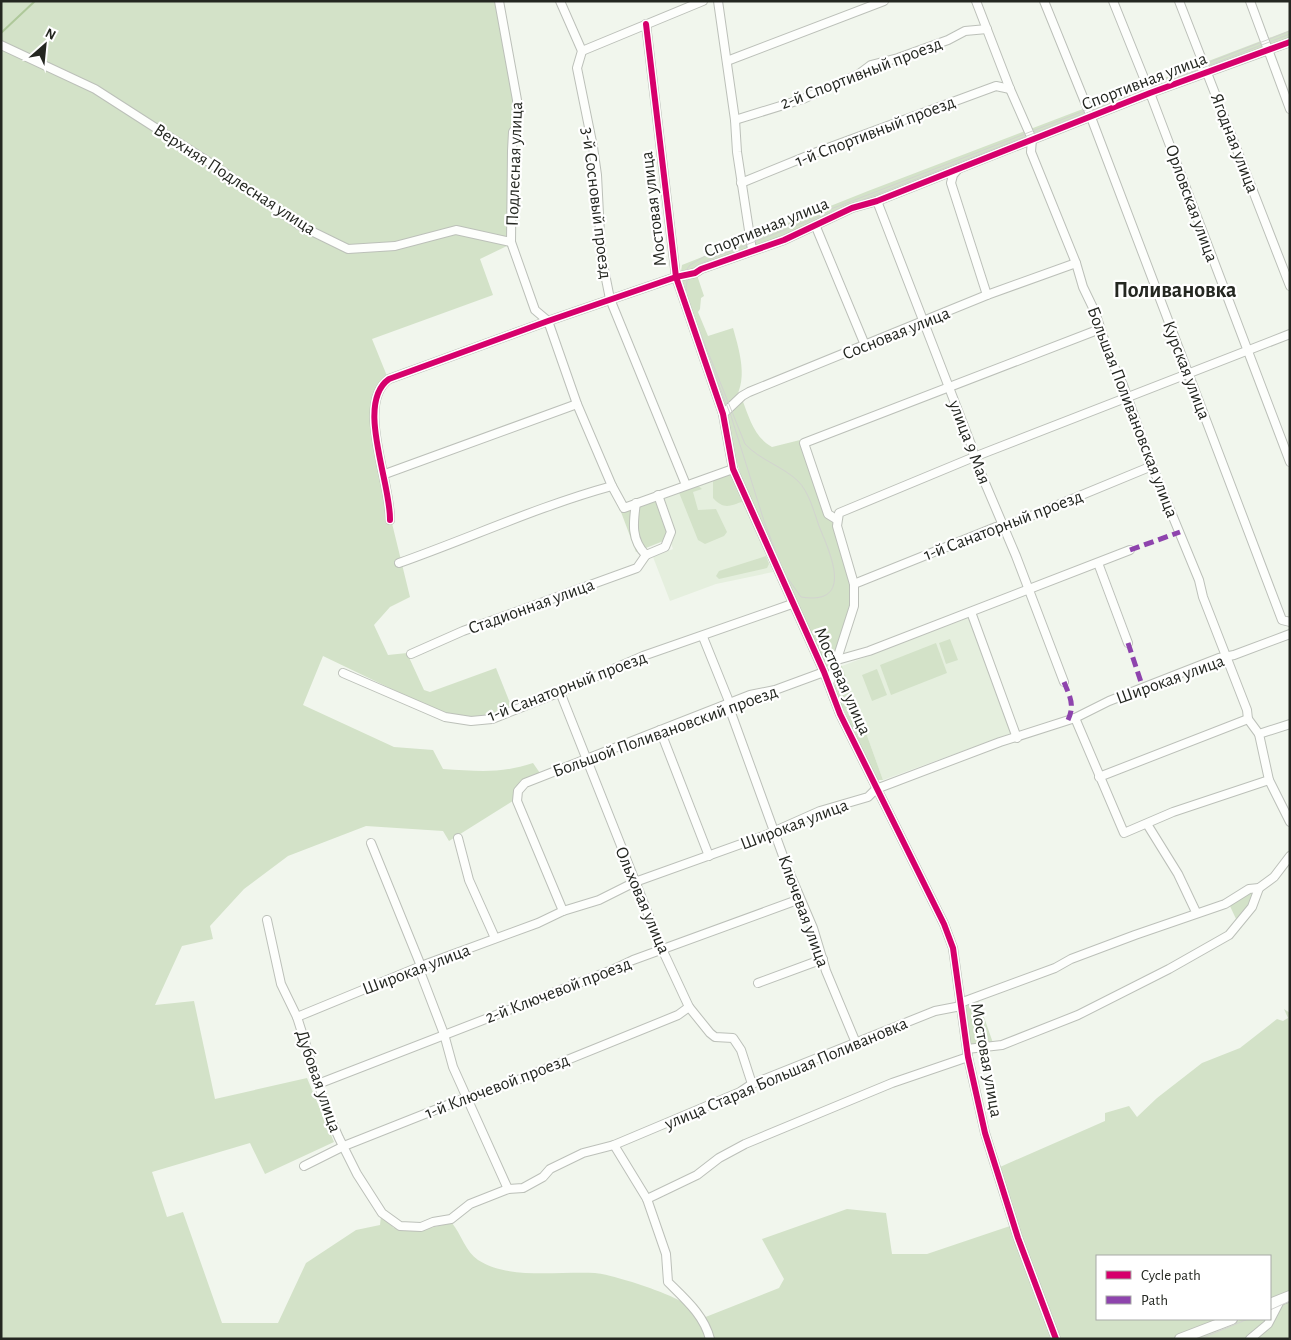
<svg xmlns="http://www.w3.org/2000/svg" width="1291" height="1340" viewBox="0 0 1291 1340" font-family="'Alegreya Sans',sans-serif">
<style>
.built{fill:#e5efde}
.green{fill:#d3e2c8}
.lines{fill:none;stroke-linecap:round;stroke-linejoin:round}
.stream{stroke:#aec89a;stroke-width:2}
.minor-casing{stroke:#bcc0b9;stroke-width:10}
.major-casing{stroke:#bcc0b9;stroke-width:12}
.minor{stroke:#fdfefc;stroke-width:8}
.major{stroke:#fdfefc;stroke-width:10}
.tram{stroke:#d2d3d0;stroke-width:1}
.quiet{stroke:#8e44ad;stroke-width:5;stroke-dasharray:10 5;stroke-linecap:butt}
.cycleway-casing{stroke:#fff;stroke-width:9}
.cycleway{stroke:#d6006c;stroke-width:6}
.labels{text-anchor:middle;stroke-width:4.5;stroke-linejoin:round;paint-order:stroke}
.street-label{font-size:18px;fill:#242721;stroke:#fff}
.district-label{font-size:22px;font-weight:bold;fill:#242721;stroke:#fff}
</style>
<rect width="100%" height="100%" fill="#f1f6ed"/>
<!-- built -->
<g class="built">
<path d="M726 473 734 478 773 572 716 584 670 601 653 557 673 549 655 499Z"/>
<path d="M970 617 1012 733 883 780 842 666Z"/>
</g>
<!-- green -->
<g class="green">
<path d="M1 1H499L516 106 509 245 480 259 493 295 372 339 387 376 381 380 370 405 371 422 378 466 410 597 390 607 374 625 388 655 407 653 424 690 430 692 496 668 512 708 471 719 448 716 323 656 303 705 394 747 433 750 443 769C477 771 500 774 533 763L542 776 524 782 516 799 449 841 443 831 366 826 288 856 244 889 210 926 213 939 182 946 155 1005 194 1001 215 1099 307 1078 334 1142 265 1174 250 1143 152 1172 167 1217 183 1212 222 1323H278L306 1263 356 1230 380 1225 381 1216 394 1228 425 1229 452 1223C461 1234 466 1252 478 1260 509 1280 559 1271 595 1273 611 1274 677 1295 688 1306 697 1315 704 1327 707 1339H1Z"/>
<path d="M1290 30V41L852 206 816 225 685 274 681 271 682 265 868 191Z"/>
<path d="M697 275 704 296 701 298 700 309 698 312 708 336 733 328C740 353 752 390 725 408L683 296V279Z"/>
<path d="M742 399C749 417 754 437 772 447L800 440C812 460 852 572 851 593 850 610 837 652 829 667L824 666 742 479 731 443 728 417Z"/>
<path d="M731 474 744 501C730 506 724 510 713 498V482L715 477Z"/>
<path d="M696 484 702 489 693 492 698 510 716 509 727 532 724 536 705 544 698 540 678 490Z"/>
<path d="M655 499 669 533 666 540 636 552 621 512Z"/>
<path d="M766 556 769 564 767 568 719 579 716 576 719 571Z"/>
<path d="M950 639 958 660 946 664 939 643Z"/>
<path d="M936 643 947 673 891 695 880 665Z"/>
<path d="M839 665 842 666 883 780H878L874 777 834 688Z"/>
<path d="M877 669 887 695 872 701 862 675Z"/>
<path d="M1249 891 1255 892 1252 905 1237 921 1229 904Z"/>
<path d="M978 1000 993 1043 971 1044 970 1042 965 1007Z"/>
<path d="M1284 1009 1290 1013V1292L1270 1300V1256H1097V1319H1221L1171 1339H1060L1022 1236 1000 1167 1105 1121V1113L1129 1106 1137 1117 1157 1098 1202 1063 1240 1048 1277 1019 1283 1021 1288 1018Z"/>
<path d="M847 1209 886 1213 892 1254H927L1010 1226 1052 1339H711L703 1318 779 1288 784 1279 762 1239Z"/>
<path d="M1290 1300V1339H1190L1242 1319H1270V1308Z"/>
</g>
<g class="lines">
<!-- stream -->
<path class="stream" d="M1 33 35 1"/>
<defs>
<g id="minor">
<path d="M499 1 517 100V126L513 132 512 151 511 242 535 310 548 321 577 404 612 486 624 508 733 469"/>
<path d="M560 1 582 51 577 68 593 147 597 175 601 254 610 299 686 485"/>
<path d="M718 1 735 120 737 152 752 250"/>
<path d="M976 1 1010 89 1032 139 1031 152 1076 263 1083 287 1095 312 1111 360 1123 385 1152 466 1199 580 1203 597 1247 710 1248 719 1259 734 1269 780 1290 822"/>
<path d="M1044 1 1089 112 1282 620 1290 622"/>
<path d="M1113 1 1150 93 1290 462"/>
<path d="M1179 1 1290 286"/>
<path d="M1250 1 1290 109"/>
<path d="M646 24 676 277 723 414 733 469 824 672 840 714 944 924 953 948 968 1057 985 1133 1018 1238 1056 1339"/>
<path d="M1 45 95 89 218 168 299 225 348 249 395 246 456 230 511 242"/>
<path d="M582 51 703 1"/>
<path d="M727 61 884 1"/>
<path d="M735 120 803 99 859 74 871 65 898 58 948 40 965 31 987 29"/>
<path d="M958 169 953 175 951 183 987 295"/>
<path d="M741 183 817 152 996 86 1010 89"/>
<path d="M877 201 972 447 974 457 1016 556 1064 682"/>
<path d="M816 227 865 345"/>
<path d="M723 414 742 396 749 392 987 295 1076 263"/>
<path d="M385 474 577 404"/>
<path d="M636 503C633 523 631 540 646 555"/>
<path d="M836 519 828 514 804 443 1100 329"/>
<path d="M390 520C391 482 355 403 389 379L548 321 676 277 695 273 701 269 784 240 852 208 877 201 1150 93 1290 42"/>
<path d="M646 555 665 547 671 532 658 495"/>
<path d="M399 563C470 538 539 506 612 486"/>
<path d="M1098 563 1128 643"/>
<path d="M854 584 996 527 1009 525 1152 466"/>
<path d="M971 612 1017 738"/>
<path d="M703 637 728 699 730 710 787 867 813 928 826 971 856 1043"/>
<path d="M411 654 463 631 637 568 646 555"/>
<path d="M837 660 869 651 1130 550"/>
<path d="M343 673 445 717 471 721 492 719 560 692 643 656 792 604"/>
<path d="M829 684 854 606V584L837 526 839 513 974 457 1290 334"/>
<path d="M560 692 662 949 689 1007 710 1033 715 1037 733 1038 741 1050 752 1084"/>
<path d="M1075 718 1124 833 1173 812 1269 780"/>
<path d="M660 730 709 856"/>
<path d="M1259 734 1290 724"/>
<path d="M1099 777 1248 719"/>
<path d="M1147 824 1178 874 1196 912"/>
<path d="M458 838 469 880 495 938"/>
<path d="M371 843 421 966V974L444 1034 453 1067 508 1189"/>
<path d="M563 911 517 801 518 791 525 783 750 695 775 690 824 672"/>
<path d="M267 920 281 984 297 1017 327 1111 339 1138 357 1174 382 1213 400 1226 421 1227 433 1222 451 1219 470 1204 508 1189 523 1188 543 1177 550 1169 583 1153 614 1145 740 1092 752 1084 935 1011 961 1006"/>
<path d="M758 983 823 959"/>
<path d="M960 1003 1055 968 1071 959 1135 935 1225 904 1249 889 1259 888 1274 877 1290 856"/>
<path d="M297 1017 421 966 538 923 563 911 599 900 635 882 766 835 820 811 868 797 876 789 1000 742 1075 718 1109 701 1219 658 1234 655 1290 634"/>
<path d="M967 1049 1002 1045 1078 1015 1169 969 1229 935 1252 907 1259 888"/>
<path d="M318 1084 612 970 633 960 800 899"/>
<path d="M614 1145 647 1199 666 1254 668 1282C685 1299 704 1315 710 1339"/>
<path d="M304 1166 344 1146 460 1100 503 1086 678 1015 689 1007"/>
<path d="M647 1199 697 1175 719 1158 745 1144 892 1083 968 1057"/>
<path d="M1250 1339 1268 1324 1281 1299"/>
</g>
<g id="major">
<path d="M1270 1304 1290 1296"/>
<path d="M1180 1339 1232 1319"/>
</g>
</defs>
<!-- minor casing -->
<use href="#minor" class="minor-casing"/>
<!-- major casing -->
<use href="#major" class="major-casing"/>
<!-- minor -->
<use href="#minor" class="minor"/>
<!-- major -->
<use href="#major" class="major"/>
<!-- tram -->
<g class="tram">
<path d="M1290 31 847 203 712 252 690 265 682 276 685 298 731 416 764 521 784 573 801 597C856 606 829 551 819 526 814 512 809 492 798 481 782 466 760 460 745 444L687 300C684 272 691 267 715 257L1290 34"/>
<path d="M1270 1310 1290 1301"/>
<path d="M1200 1339 1248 1319"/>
</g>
<!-- quiet -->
<g class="quiet">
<path d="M1130 550 1180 532"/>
<path d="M1128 643 1143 688"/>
<path d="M1064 682C1070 697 1075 705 1068 720"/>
</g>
<defs>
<g id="cycleway">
<path d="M646 24 676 277 723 414 733 469 824 672 840 714 944 924 953 948 968 1057 985 1133 1018 1238 1056 1339"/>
<path d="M390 520C391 482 355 403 389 379L548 321 676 277 695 273 701 269 784 240 852 208 877 201 1150 93 1290 42"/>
</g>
</defs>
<!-- cycleway casing -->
<use href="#cycleway" class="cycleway-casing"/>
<!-- cycleway -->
<use href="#cycleway" class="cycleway"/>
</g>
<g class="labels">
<!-- street labels -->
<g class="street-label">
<text transform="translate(861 73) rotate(-21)" y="6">2-й Спортивный проезд</text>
<text transform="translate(1144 81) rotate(-21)" y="6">Спортивная улица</text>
<text transform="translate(875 131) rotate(-21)" y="6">1-й Спортивный проезд</text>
<text transform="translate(1235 143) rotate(69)" y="6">Ягодная улица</text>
<text transform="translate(514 164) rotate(-88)" y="6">Подлесная улица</text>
<text transform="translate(235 179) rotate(33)" y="6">Верхняя Подлесная улица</text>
<text transform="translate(597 203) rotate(83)" y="6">3-й Сосновый проезд</text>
<text transform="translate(1192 203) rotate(70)" y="6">Орловская улица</text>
<text transform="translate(653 209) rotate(-97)" y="6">Мостовая улица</text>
<text transform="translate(766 227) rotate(-22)" y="6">Спортивная улица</text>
<text transform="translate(896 333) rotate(-22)" y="6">Сосновая улица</text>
<text transform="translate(1187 370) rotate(69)" y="6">Курская улица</text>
<text transform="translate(1133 412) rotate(69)" y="6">Большая Поливановская улица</text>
<text transform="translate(970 442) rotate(69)" y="6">улица 9 Мая</text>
<text transform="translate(1003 525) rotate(-21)" y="6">1-й Санаторный проезд</text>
<text transform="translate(531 606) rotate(-20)" y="6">Стадионная улица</text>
<text transform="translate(1170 679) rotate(-20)" y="6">Широкая улица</text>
<text transform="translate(843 681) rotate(66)" y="6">Мостовая улица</text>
<text transform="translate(567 686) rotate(-21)" y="6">1-й Санаторный проезд</text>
<text transform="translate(665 731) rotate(-20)" y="6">Большой Поливановский проезд</text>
<text transform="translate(794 824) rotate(-21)" y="6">Широкая улица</text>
<text transform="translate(643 900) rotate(67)" y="6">Ольховая улица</text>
<text transform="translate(804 911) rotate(70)" y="6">Ключевая улица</text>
<text transform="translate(416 969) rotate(-21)" y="6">Широкая улица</text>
<text transform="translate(558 990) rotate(-21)" y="6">2-й Ключевой проезд</text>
<text transform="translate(987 1060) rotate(80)" y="6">Мостовая улица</text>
<text transform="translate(786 1073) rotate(-23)" y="6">улица Старая Большая Поливановка</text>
<text transform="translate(319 1081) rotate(71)" y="6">Дубовая улица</text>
<text transform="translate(497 1086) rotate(-21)" y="6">1-й Ключевой проезд</text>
</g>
<!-- district labels -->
<g class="district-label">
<text x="1175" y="297">Поливановка</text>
</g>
</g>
<!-- border -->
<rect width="1291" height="1340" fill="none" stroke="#242721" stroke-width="5"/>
<!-- legend -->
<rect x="1096" y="1255" width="175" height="65" fill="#ffffff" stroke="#a7a9a6"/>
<rect x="1106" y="1271" width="25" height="8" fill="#d6006c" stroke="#a7a9a6"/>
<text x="1141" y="1280" font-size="15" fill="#242721">Cycle path</text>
<rect x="1106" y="1296" width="25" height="8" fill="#8e44ad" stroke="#a7a9a6"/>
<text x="1141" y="1305" font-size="15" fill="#242721">Path</text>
<!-- north arrow -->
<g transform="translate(45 45) rotate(27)" stroke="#ffffff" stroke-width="4" paint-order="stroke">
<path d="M0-4L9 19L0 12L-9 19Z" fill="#242721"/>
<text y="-8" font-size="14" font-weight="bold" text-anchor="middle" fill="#242721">N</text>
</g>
</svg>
